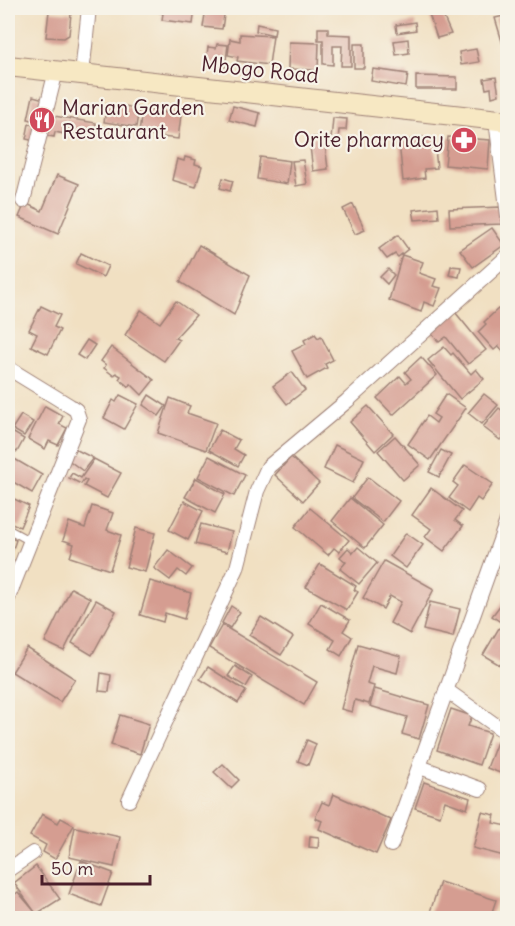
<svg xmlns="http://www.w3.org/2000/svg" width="515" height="926" viewBox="0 0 515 926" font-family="Delius,sans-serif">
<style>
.building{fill:#d59d91}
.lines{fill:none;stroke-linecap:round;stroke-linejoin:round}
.service-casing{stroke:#9e8076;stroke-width:9}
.minor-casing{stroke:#9e8076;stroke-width:16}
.secondary-casing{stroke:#9e8076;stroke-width:22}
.service{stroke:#fff;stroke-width:7}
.minor{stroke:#fff;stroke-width:14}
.secondary{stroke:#f7e8c3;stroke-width:20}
.labels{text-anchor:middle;stroke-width:4.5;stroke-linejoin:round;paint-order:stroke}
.street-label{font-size:21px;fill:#4a1f2b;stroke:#f7f3e8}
.poi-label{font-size:21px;fill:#4a1f2b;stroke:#f7f3e8;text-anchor:start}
</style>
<rect width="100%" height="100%" fill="#f7f3e8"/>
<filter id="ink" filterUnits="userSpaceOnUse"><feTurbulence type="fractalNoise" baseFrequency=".0167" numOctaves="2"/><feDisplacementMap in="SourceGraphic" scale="12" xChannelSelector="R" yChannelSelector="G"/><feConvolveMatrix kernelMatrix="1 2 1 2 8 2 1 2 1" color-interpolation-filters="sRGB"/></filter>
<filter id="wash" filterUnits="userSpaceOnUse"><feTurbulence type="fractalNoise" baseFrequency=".008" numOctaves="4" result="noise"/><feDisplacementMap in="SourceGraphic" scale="24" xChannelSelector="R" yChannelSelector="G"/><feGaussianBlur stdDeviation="1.35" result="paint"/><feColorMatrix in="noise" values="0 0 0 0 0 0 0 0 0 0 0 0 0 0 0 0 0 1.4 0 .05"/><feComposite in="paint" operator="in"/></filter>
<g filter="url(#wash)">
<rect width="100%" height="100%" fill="#f1e0c2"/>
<g id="blocks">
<!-- building -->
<g class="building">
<path d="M157 8H195L193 24 162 20 163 13 157 12Z"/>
<path d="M206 8H225L222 29 203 27Z"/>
<path d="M49 11 71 13 69 35 64 38 46 37Z"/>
<path d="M441 11 451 34 437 38 429 14Z"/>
<path d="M508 15V58H507L495 18Z"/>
<path d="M415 22 416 30 397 33 396 25Z"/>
<path d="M257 24 275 28 274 35 256 31Z"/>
<path d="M318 28H328V34L351 35V66H341L342 46H333V65L323 64V40H318Z"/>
<path d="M240 34 273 36 269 65 237 61 238 57 228 55 230 39 240 41Z"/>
<path d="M408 39 409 53 396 55 394 41Z"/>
<path d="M289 42 319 43 318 70 288 69Z"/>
<path d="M217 44 228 45 225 67 206 62 208 47 216 48Z"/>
<rect x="354" y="44" width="10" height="24"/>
<path d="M476 49 479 62 461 65 459 52Z"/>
<path d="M373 69 408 74 406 87 371 81Z"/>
<path d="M416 76 457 77V89H416Z"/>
<path d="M496 77 499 95 492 97 491 88 486 89 484 79Z"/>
<path d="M33 96 44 99 39 122 28 119Z"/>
<path d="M107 104 139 108 136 127 104 122Z"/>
<path d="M233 106 260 113 257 127 229 120Z"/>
<path d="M142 109 181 115 178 139 139 134Z"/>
<path d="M48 115 96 123 94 137 69 132V135L55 132 54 137 44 135Z"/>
<path d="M333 118 347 119 346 130H339L338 141 331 140Z"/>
<path d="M29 124 38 126 35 141 26 139Z"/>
<path d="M324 136 328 169 313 171 309 138Z"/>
<path d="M423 137V140L434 138 437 168 424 169 425 178 403 181 399 142Z"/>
<path d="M448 137 490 140 488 169 445 165Z"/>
<path d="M185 157 196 160 195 164 202 166 196 187 172 180 177 159 184 161Z"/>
<path d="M260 157 290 161 287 184 257 179Z"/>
<path d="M303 160 307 184 296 186 292 161Z"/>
<path d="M57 175 79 184 58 234 19 217 25 203 42 211Z"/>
<path d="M223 178 233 181 230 191 220 188Z"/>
<path d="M353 204 365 230 355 234 343 209Z"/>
<path d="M438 207 439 218 415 220 413 210Z"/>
<path d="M501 207 502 224 450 226 449 209Z"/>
<path d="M492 228 504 245 473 267 460 250Z"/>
<path d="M398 235 408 249 398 257 395 254 387 259 379 249Z"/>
<path d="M199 245 250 275 234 315 180 282Z"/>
<path d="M81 253 108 266 103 277 76 264Z"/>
<path d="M402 255 423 262 419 273 436 279 433 286 441 288 434 306 424 302 421 312 389 300Z"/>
<path d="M451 266 461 267 459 277 449 275Z"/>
<path d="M388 269 394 275 387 284 380 277Z"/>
<path d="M176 301 196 315 175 338 179 340 164 361 125 335 141 310 160 323Z"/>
<path d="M41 306 60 315 54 327 60 330 48 354 31 346 37 334 29 330Z"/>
<path d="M506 307 508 350 504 353 499 346 494 350 478 332 486 324 484 322 498 309 501 311Z"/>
<path d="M455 312 486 350 468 364 446 337 439 342 430 332Z"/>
<path d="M315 334 318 338 321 336 333 360 325 364 327 368 307 379 292 351 306 344 304 340Z"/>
<path d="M87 340 95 345 85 360 77 355Z"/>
<path d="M111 347 154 380 142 395 131 384 129 387 119 379 121 376 116 373 114 376 104 368 106 365 101 361Z"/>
<path d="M444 347 451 355 453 353 471 374 476 369 484 379 460 399 428 360Z"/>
<path d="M421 357 437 375 393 415 377 398 400 376 406 383 411 379 405 372Z"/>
<path d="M292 372 305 390 287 404 273 386Z"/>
<path d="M446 394 466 408 430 460 408 444 427 416 436 423 439 418 433 414Z"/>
<path d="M484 394 498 405 482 424 468 413Z"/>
<path d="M120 395 138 404 124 429 104 418 113 400 116 402Z"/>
<path d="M149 395 166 406 159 416 143 405Z"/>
<path d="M170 398 190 406 187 413 216 423 206 450 158 433Z"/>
<path d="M45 406 63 416 59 424 67 428 58 445 49 441 45 449 28 439Z"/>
<path d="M368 406 393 434 375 451 350 422Z"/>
<path d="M499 408 508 415V438L504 435 500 440 483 427Z"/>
<path d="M21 415 33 422 24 436 12 429Z"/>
<path d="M220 430 239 440 234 449 244 455 238 466 209 450Z"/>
<path d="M12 432 24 439 17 452 8 447Z"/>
<path d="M395 436 420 465 403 480 378 451Z"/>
<path d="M335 445 364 459 353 483 324 469Z"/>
<path d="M73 448 93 458 83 471 67 459Z"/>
<path d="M441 450 451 455 439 477 429 472Z"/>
<path d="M209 456 245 475 234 496 198 477Z"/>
<path d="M11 457 42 475 32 493 8 479V463Z"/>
<path d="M291 457 319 483 303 501 275 475Z"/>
<path d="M94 459 121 473 107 498 84 486 87 481 84 479 81 484 69 478 72 473 81 478Z"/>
<path d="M465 465 493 484 481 501 477 498 468 512 449 498 458 486 453 482Z"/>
<path d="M368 477 399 501 383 522 352 498Z"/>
<path d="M196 478 225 494 215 513 185 497Z"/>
<path d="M431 488 462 511 455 520 463 526 444 551 425 537 431 529 412 515Z"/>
<path d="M8 496 29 506 20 527 8 521Z"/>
<path d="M350 498 383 525 365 548 332 521Z"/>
<path d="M184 501 203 511 188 540 169 530Z"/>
<path d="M92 506 113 513 107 530 121 535 110 570 70 557 74 544 63 540 69 522 85 528Z"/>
<path d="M310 508 349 540 339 552 334 548 328 555 295 527Z"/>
<path d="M201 524 232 532 227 552 195 544Z"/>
<path d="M136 528 155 533 145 572 126 567Z"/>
<path d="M406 533 423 545 406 568 390 556Z"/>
<path d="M8 537 16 540 8 564Z"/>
<path d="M358 547 377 563 359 584 340 569 346 562 340 557 348 548 353 553Z"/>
<path d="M168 550 192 568 186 576 178 570 170 580 154 568Z"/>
<path d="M384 561 434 589 410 634 390 623 401 602 390 596 383 609 363 598Z"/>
<path d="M320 564 356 586 354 590 358 592 347 610 306 587Z"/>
<path d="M150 581 191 593 184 619 165 613 163 622 140 615Z"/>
<path d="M71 588 90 598 64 651 45 642Z"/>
<path d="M508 595V627L492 616Z"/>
<path d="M96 600 116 611 92 655 72 643Z"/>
<path d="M430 602 460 609 453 637 423 630Z"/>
<path d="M321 603 350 620 343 631 352 637 341 656 330 649 335 640 309 624Z"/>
<path d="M231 606 240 612 230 628 222 623Z"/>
<path d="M261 617 293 637 281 655 249 635Z"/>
<path d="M222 625 317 682 304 705 209 648Z"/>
<path d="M499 628 508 634V664L505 668 483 655Z"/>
<path d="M358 644 401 656 397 673 372 666 367 684 374 686 369 704 355 700 352 712 341 709Z"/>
<path d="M27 648 75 679 60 702 12 672Z"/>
<path d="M235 666 252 677 246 687 228 676Z"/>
<path d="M208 667 246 691 238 703 200 679Z"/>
<path d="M101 673 111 675 109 692 99 691Z"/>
<path d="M375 689 429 705 419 739 402 734 407 717 370 706Z"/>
<path d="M451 709 472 716 468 726 490 733 479 765 437 750Z"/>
<path d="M120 715 149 724 140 754 111 745Z"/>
<path d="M307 740 316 744 308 765 298 761Z"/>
<path d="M497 742 508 746V776L487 768Z"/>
<path d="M223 764 239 780 231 788 214 772Z"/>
<path d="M424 782 470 798 467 809 445 801 440 816 415 808Z"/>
<path d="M333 794 391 820 376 854 319 829 322 821 315 818 322 802 329 805Z"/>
<path d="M482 812 495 815 493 823 508 826V857L473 848Z"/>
<path d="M42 814 58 823 61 818 74 825 55 859 43 852 46 845 30 836Z"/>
<path d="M75 827 120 837 114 867 69 857Z"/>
<path d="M310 836 319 837 318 848 309 847Z"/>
<path d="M81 861 113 873 101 906 69 894Z"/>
<path d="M36 866 60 899 30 918H8V900L18 892 35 912 14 883Z"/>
<path d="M440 882 496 900 490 918H428Z"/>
</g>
</g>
</g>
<g filter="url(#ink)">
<use href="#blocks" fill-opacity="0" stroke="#9e8076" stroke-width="1.5"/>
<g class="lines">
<defs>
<path id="service" d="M8 529 30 541"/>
<g id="minor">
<path d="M82 74 89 8"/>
<path d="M496 120 508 216"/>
<path d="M23 201 56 71"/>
<path d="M8 368 70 406 76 410 79 419 8 598"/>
<path d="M446 690 508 734"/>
<path d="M420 767 480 789"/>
<path d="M129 800 237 568 257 491 268 467 347 401 508 256"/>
<path d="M391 845 508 518"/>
<path d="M8 870 33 853"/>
</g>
<path id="secondary" d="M8 66 508 121"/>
</defs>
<!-- service casing -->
<use href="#service" class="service-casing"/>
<!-- minor casing -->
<use href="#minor" class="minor-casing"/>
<!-- secondary casing -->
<use href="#secondary" class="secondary-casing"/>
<!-- service -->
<use href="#service" class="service"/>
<!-- minor -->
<use href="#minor" class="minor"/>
<!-- secondary -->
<use href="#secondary" class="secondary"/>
</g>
</g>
<!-- icons -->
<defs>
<symbol id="restaurant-disc" viewBox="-11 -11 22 22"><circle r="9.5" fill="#d1495b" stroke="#f7f3e8"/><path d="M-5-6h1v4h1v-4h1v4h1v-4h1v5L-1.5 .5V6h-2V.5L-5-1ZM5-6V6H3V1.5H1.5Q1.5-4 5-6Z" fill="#fff"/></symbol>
<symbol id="pharmacy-disc" viewBox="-11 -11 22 22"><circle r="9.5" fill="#d1495b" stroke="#f7f3e8"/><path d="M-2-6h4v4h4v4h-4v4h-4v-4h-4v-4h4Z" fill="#fff"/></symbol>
</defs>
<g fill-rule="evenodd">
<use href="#restaurant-disc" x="27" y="105" width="30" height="30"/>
<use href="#pharmacy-disc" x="449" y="125" width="30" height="30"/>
</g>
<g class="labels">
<!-- street labels -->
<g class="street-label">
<text transform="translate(260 70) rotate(6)" y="7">Mbogo Road</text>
</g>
<!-- poi labels -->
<g class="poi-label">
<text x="62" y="115">Marian Garden<tspan x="62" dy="24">Restaurant</tspan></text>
<text x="444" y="147" text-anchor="end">Orite pharmacy</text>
</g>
</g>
<!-- margin -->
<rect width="515" height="926" fill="none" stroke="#f7f3e8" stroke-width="30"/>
<!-- scale -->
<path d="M42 875v9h108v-9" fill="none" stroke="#4a1f2b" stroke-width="3"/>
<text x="51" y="875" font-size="18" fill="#4a1f2b" stroke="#f7f3e8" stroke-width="4.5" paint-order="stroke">50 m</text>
</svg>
